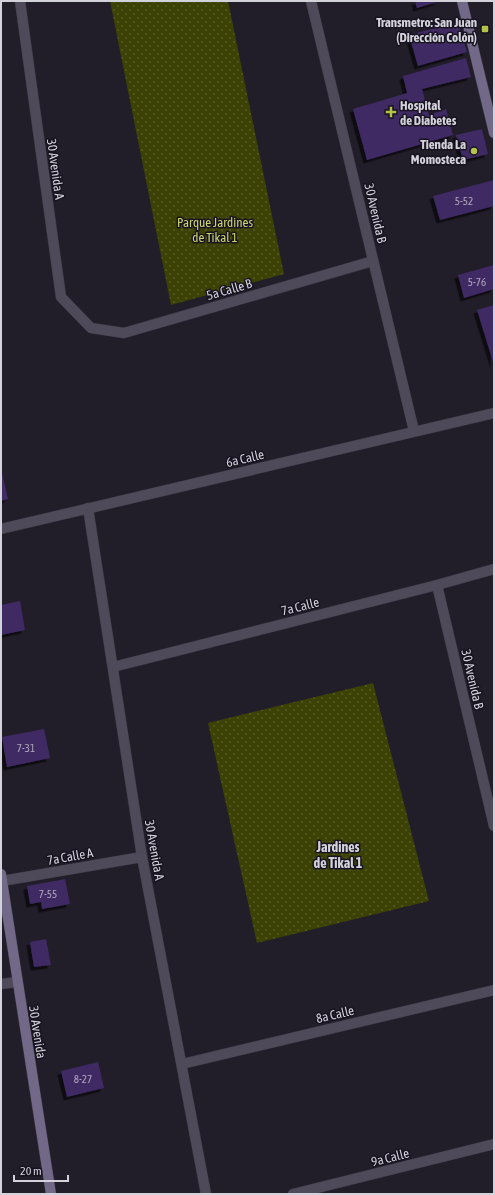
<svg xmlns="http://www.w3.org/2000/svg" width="495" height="1195" viewBox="0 0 495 1195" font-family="'Asap Condensed',sans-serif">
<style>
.park{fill:url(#park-dots)}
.building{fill:#402964;filter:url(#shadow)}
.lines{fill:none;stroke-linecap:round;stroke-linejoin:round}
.street-casing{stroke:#3a3742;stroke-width:11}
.secondary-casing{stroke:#3a3742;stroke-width:11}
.street{stroke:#4e4a59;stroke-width:10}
.secondary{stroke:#726888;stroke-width:10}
.poi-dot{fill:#b5c249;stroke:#171320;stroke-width:1.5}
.labels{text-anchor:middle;stroke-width:3;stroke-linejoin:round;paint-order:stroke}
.number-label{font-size:11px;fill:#aea7bc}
.poi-label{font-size:13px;font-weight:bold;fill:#d3d1da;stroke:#171320;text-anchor:end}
.street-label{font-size:13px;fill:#d3d1da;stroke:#171320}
.park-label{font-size:13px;fill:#cad66d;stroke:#171320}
.neighbourhood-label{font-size:14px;font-weight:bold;fill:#d3d1da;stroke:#171320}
</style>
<defs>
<pattern id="park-dots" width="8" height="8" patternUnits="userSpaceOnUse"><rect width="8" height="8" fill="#3c4104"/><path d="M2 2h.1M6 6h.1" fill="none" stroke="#575b28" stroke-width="1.8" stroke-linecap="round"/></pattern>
<filter id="shadow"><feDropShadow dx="-3.5" dy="3.5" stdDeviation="0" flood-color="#0009"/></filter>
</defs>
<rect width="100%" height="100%" fill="#211d29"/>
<!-- park -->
<g class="park">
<path d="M110 1H228L284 274 171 305Z"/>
<path d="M373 683 429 901 257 943 208 723Z"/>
</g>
<!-- building -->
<g class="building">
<path d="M415 1H440L417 8Z"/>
<path d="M458 22 467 52 418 66 409 35Z"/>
<path d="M466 58 471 77 422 89 429 115 446 109 453 135 367 160 353 109 407 93 403 76Z"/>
<path d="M482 129 488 154 463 160 456 135Z"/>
<path d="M494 180V206L440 220 433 196Z"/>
<path d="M494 265V289L464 298 458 275Z"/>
<path d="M494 305V365L477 310Z"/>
<path d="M1 468 8 499 1 501Z"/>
<path d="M20 601 25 630 1 635V605Z"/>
<path d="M44 729 50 758 7 767 2 737Z"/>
<path d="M65 879 70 904 42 909 41 902 30 904 27 886Z"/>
<path d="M46 939 51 965 34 967 30 942Z"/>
<path d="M98 1062 104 1088 67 1097 61 1071Z"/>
</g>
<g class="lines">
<defs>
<g id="street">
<path d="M20 1 61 297 91 328 124 333 373 261"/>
<path d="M311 1 414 431"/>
<path d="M88 508 142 857 206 1194"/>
<path d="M1 529 494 413"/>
<path d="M437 585 494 826"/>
<path d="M113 667 437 585 494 569"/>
<path d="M2 881 142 857"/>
<path d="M1 984 17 982"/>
<path d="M182 1064 494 990"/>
<path d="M293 1194 494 1144"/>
</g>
<g id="secondary">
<path d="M462 1 494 133"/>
<path d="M1 874 51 1194"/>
</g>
</defs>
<!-- street casing -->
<use href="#street" class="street-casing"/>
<!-- secondary casing -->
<use href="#secondary" class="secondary-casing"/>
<!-- street -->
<use href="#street" class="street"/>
<!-- secondary -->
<use href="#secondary" class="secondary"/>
</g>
<!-- markers -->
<g class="poi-dot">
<rect x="481" y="25" width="8" height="8" rx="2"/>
<path d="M389 106h4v4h4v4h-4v4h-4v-4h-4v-4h4z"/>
<circle cx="474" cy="151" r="4"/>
</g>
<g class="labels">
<!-- number labels -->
<g class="number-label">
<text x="464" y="205">5-52</text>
<text x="477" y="286">5-76</text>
<text x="26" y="752">7-31</text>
<text x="48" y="898">7-55</text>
<text x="83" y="1083">8-27</text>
</g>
<!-- poi labels -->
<g class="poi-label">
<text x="477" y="27">Transmetro: San Juan<tspan x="477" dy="15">(Dirección Colón)</tspan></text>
<text x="400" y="110" text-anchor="start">Hospital<tspan x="400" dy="15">de Diabetes</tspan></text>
<text x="466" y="149">Tienda La<tspan x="466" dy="15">Momosteca</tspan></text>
</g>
<!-- street labels -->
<g class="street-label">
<text transform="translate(56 169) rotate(82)" y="5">30 Avenida A</text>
<text transform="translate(376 213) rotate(77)" y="5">30 Avenida B</text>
<text transform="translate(229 289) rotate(-16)" y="5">5a Calle B</text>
<text transform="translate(245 458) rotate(-13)" y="5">6a Calle</text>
<text transform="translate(300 606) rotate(-14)" y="5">7a Calle</text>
<text transform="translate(473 679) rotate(77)" y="5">30 Avenida B</text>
<text transform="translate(155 850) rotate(80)" y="5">30 Avenida A</text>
<text transform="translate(70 856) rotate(-10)" y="5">7a Calle A</text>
<text transform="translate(335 1014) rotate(-13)" y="5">8a Calle</text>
<text transform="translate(38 1032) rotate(81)" y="5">30 Avenida</text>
<text transform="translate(390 1157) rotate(-14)" y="5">9a Calle</text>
</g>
<!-- park labels -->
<g class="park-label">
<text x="215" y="227">Parque Jardines<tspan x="215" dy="15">de Tikal 1</tspan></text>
</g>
<!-- neighbourhood labels -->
<g class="neighbourhood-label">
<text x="338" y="852">Jardines<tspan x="338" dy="16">de Tikal 1</tspan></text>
</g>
</g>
<!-- border -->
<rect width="495" height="1195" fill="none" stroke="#d3d1da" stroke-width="4"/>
<!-- scale -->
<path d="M14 1175v6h54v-6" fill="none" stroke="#d3d1da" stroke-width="2"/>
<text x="20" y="1175" font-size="12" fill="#d3d1da" stroke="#171320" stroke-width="3" paint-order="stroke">20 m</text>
</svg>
